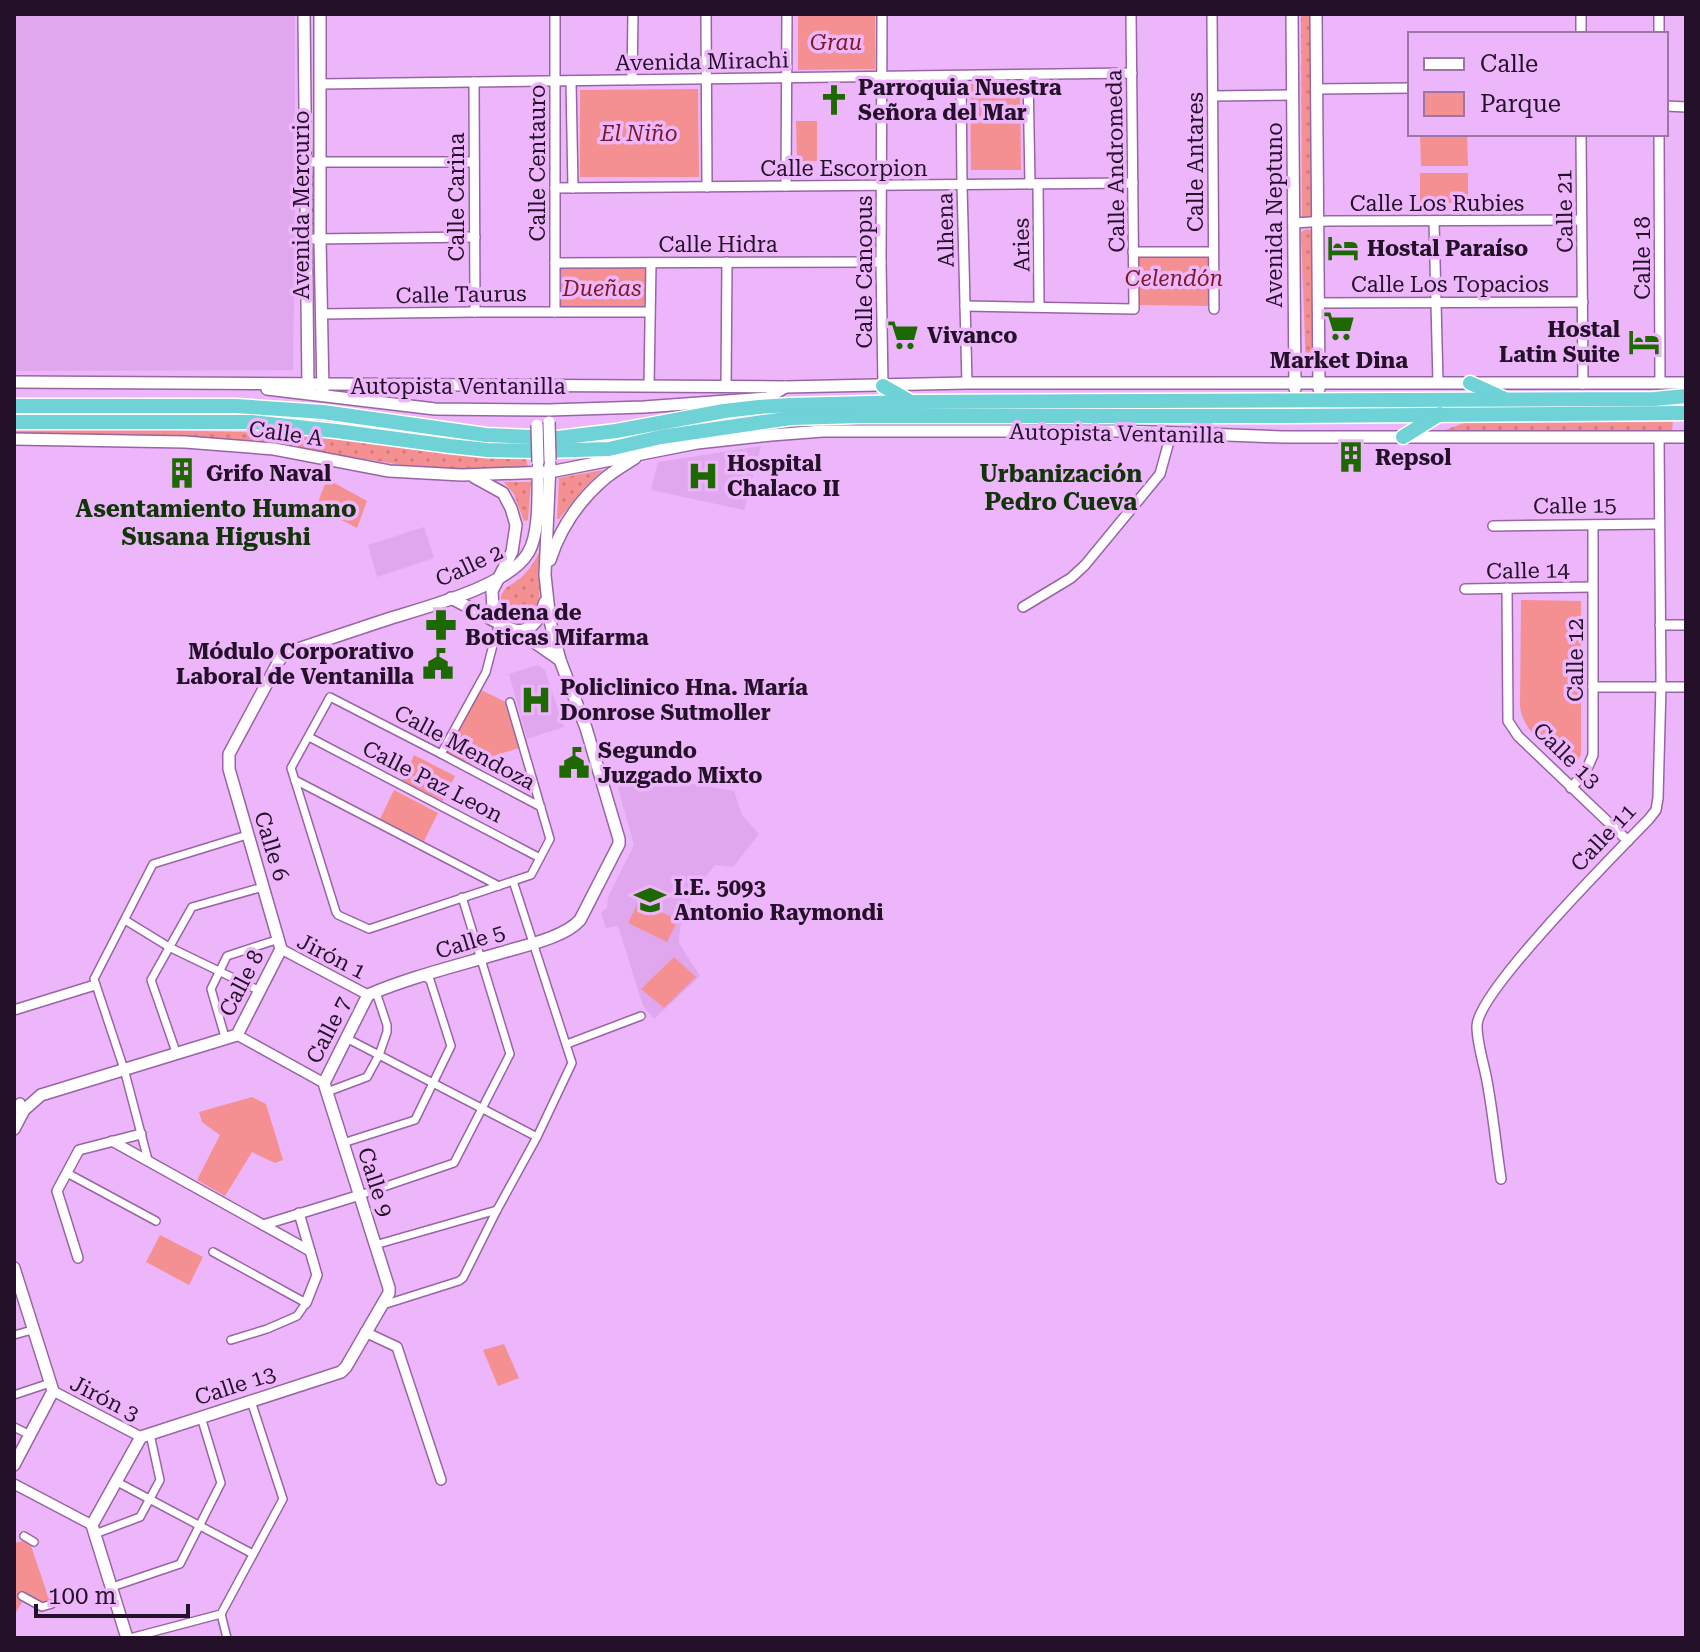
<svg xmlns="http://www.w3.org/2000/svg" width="1700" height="1652" viewBox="0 0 1700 1652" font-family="'Roboto Serif',serif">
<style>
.built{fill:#e0a7ef}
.grass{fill:url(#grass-dots)}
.park{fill:#f49091}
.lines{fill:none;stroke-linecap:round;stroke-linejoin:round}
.pedestrian-casing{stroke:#9865a4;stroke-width:10}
.minor-casing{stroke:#9865a4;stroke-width:12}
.tertiary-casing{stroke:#9865a4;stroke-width:14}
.trunk-casing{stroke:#fff;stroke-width:17}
.pedestrian{stroke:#fff;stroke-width:7}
.minor{stroke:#fff;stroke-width:9}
.tertiary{stroke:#fff;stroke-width:11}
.trunk{stroke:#6ed2d7;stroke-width:14}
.tertiary-bridge-casing{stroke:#9865a4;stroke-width:14;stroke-linecap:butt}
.tertiary-bridge{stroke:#fff;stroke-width:11}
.labels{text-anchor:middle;stroke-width:7;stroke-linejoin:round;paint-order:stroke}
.park-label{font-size:22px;font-style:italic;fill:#7c1825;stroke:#edb6fa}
.street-label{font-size:22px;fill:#241029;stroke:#edb6fa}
.poi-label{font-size:22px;font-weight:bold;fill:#241029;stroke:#edb6fa;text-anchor:start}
.neighbourhood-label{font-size:24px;font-weight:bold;fill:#113408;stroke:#edb6fa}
</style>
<defs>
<pattern id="grass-dots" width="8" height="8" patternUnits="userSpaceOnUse" patternTransform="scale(2)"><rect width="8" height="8" fill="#f49091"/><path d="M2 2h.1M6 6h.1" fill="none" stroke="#d17b7d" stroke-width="1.8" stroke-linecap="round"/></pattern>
</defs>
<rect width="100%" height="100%" fill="#edb6fa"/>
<!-- built -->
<g class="built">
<path d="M14 14H295V219L293 370 14 371Z"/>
<path d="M761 446 744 510 651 490 658 462Z"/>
<path d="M424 527 434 558 377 577 368 545Z"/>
<path d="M538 665 545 670 564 727 527 739 509 674Z"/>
<path d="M642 775 734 791 742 815 759 834 733 867 715 865 695 890 680 928 679 943 700 976 654 1019 643 1006 618 926 606 928 601 913 607 908 608 897 634 845 617 784Z"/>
</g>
<!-- grass -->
<g class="grass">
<path d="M1301 14H1312V216L1310 218H1302Z"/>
<path d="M1307 229 1311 231 1313 368 1306 369 1301 232Z"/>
<path d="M1673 422 1672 430 1440 432 1464 423Z"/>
<path d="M14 429 167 430 273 433 526 459 528 467 477 470 421 468 272 444 14 435Z"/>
<path d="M603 470 583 489 559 519H557L559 478Z"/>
<path d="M504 482H531L528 520 524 521 514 494Z"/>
<path d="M543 543 538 609C519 638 493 612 503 592 506 586 513 584 518 580 531 570 537 558 543 543Z"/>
</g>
<!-- park -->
<g class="park">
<path d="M798 14H875V69L798 70Z"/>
<path d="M970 84H1020L1021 170H971Z"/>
<path d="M698 89 699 177H580V90Z"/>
<path d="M796 121H817V161H797Z"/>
<path d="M1420 134H1467L1468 166H1421Z"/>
<rect x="1420" y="173" width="48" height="30"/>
<path d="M1210 250 1211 306 1137 305 1138 251Z"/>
<path d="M559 263H648V312H556Z"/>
<path d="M327 479 367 501 357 528 316 507Z"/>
<path d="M1521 600 1581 601V755L1576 763 1568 765 1563 763C1545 746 1524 732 1520 707Z"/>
<path d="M479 689 510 704 522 747 468 764 444 752Z"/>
<path d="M414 755 455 776 443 801 402 781Z"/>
<path d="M394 790 438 813 424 841 380 819Z"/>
<path d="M639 901 678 920 667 942 628 923Z"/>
<path d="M674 957 696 977 664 1008 641 989Z"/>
<path d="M252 1097 266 1104 283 1160 275 1163 252 1152 225 1196 197 1180 220 1135 202 1122 199 1112Z"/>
<path d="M160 1235 203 1257 189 1285 146 1262Z"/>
<path d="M504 1344 519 1378 498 1386 483 1350Z"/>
<path d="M23 1541 31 1546 50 1602 44 1604 26 1595 14 1616V1543Z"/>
</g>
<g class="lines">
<defs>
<g id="pedestrian">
<path d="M510 702 550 839 531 875 369 929 338 915 336 912 291 768 330 697 441 754 541 807"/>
<path d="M309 737 540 858"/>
<path d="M441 754 486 672 499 622"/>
<path d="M295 780 499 886"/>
<path d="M125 920 169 947 256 989"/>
<path d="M225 1037 211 989 227 956 279 939"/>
<path d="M350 1040 537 1137"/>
<path d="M567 1044 641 1016"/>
<path d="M176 1052 151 980 192 907 263 887"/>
<path d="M327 1092 367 1077 379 1055 387 1032V1025L376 992"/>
<path d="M343 1143 415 1120 451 1046 430 980 424 976"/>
<path d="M148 1160 124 1069 94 979 153 864 247 835"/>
<path d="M67 1173 156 1221"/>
<path d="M360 1195 454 1163 510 1054 462 897"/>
<path d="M375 1245 497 1210"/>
<path d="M213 1252 306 1303 297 1316 267 1329 231 1340"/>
<path d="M383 1305 459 1281 463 1278 497 1210 537 1137 572 1063 513 881"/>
<path d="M14 1335 32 1330"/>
<path d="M14 1395 50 1383"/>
<path d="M14 1427 26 1433"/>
<path d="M121 1484 253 1554"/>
<path d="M95 1534 140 1517 160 1480 150 1434"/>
<path d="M24 1536 34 1542"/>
<path d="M118 1585 180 1564 221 1483 201 1417"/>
<path d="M22 1596 42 1607 52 1604"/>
<path d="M221 1614 227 1638"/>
<path d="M130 1638 221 1614 283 1499 251 1401"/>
</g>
<g id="minor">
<path d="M555 14V312"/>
<path d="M706 14 707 187"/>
<path d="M882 14 881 262 883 386"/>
<path d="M1212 14 1214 309"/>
<path d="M1581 34V14"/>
<path d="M1659 34V14"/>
<path d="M1028 75 1030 184"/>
<path d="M961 76 962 185 967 383"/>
<path d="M632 80 633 14"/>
<path d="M571 81 573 188"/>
<path d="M474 82 475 312"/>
<path d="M321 84 1132 73"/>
<path d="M1316 89 1410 88"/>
<path d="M1213 96 1293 95"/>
<path d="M1666 106 1686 107"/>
<path d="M1581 134 1583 384"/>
<path d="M1659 134 1660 383"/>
<path d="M306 162H474"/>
<path d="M1038 184 1039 306"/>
<path d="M786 186 787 14"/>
<path d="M555 188 1133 183"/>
<path d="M1434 221 1438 383"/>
<path d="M1294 223 1327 221 1581 220"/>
<path d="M314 239 475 237"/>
<path d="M1133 252H1213"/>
<path d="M555 263 881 262"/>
<path d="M1318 303 1583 302"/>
<path d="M965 306 1134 309 1131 14"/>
<path d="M321 314 475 312H650"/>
<path d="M649 386 651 263"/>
<path d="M726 387 727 262"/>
<path d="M1493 526 1658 524"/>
<path d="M1507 588 1508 721 1518 736 1628 841"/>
<path d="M1465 589 1592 587"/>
<path d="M1023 607 1071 578 1085 565 1160 474 1171 434"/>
<path d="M1660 625H1686"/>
<path d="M1593 687H1686"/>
<path d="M1571 788 1586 771 1593 755V525"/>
<path d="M281 949 368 995"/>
<path d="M14 1010 95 985"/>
<path d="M237 1035 324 1083"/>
<path d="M14 1109 20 1103 24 1110"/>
<path d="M112 1141 310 1251"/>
<path d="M1501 1179C1496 1146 1493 1113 1487 1081 1484 1064 1477 1044 1477 1026 1477 992 1618 851 1649 819L1656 810 1658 798 1661 686 1659 437"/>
<path d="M299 1213 317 1275 306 1303"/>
<path d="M263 1225 360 1195"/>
<path d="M78 1258 57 1191 79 1150 141 1134"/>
<path d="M365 1332 397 1347 441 1480"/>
<path d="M53 1391 141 1437"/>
<path d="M14 1484 92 1525"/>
</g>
<g id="tertiary">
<path d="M304 14 308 389"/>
<path d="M320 14V239L323 392"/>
<path d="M1292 14 1295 389"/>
<path d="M1316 14 1319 389"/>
<path d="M14 382 786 387 967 383H1686"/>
<path d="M267 389 435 409 549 410 644 407 768 398 785 387"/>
<path d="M14 439 185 442 274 449 389 471 462 475 550 472 697 443 771 435 823 431H1123L1282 437H1686"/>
<path d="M474 477 503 493 511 508 516 525 512 552 492 591 493 610 499 622"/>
<path d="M550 560C560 529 579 501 603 480 612 472 624 465 635 458"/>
<path d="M451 598 508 628 518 631 560 660"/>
<path d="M518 631C535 629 540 617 545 602"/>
<path d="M14 1129 24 1110 41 1095 237 1035 281 949 229 769V754L280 659 286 653C319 642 352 631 385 620 422 608 508 587 528 553 540 534 538 491 538 468"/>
<path d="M14 1268 53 1391 14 1465"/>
<path d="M127 1638 92 1525 141 1437 341 1372 346 1367 389 1293V1288L324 1083 368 995C410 977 456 966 500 953 523 946 564 938 580 920L619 844V839L586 728 560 660 550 621 545 575 550 465"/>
</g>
<g id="trunk">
<path d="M1470 383 1503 398"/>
<path d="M883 386 911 402"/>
<path d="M14 406H236L323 412 486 435 557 438 616 431 724 411 759 407 790 405 911 402 1654 399 1686 396"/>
<path d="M14 422H252L336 431 450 446 487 450 543 451 609 449 661 437 791 418 859 416H1286L1686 413"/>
<path d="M1403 437 1440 414"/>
</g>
</defs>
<!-- pedestrian casing -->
<use href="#pedestrian" class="pedestrian-casing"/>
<!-- minor casing -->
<use href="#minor" class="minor-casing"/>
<!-- tertiary casing -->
<use href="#tertiary" class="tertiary-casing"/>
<!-- trunk casing -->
<use href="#trunk" class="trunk-casing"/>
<!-- pedestrian -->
<use href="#pedestrian" class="pedestrian"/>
<!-- minor -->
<use href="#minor" class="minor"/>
<!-- tertiary -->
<use href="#tertiary" class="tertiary"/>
<!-- trunk -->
<use href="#trunk" class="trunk"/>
<defs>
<g id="tertiary-bridge">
<path d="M549 422 550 460"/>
<path d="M537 425 538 462"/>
</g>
</defs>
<!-- tertiary-bridge casing -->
<use href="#tertiary-bridge" class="tertiary-bridge-casing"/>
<!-- tertiary-bridge -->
<use href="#tertiary-bridge" class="tertiary-bridge"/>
</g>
<!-- icons -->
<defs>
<symbol id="church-bare" viewBox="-9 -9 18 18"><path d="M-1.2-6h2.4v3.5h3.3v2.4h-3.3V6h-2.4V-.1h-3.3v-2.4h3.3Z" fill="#1e6802" stroke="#edb6fa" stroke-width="2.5" paint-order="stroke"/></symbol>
<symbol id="hotel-bare" viewBox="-9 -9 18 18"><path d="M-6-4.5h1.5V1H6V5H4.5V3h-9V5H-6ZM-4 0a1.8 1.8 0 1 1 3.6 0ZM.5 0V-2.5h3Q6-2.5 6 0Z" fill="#1e6802" stroke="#edb6fa" stroke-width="2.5" paint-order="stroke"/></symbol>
<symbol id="supermarket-bare" viewBox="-9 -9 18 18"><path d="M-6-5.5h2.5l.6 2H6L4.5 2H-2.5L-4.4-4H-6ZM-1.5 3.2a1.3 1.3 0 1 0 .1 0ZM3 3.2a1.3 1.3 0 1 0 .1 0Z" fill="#1e6802" stroke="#edb6fa" stroke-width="2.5" paint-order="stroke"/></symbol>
<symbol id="building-bare" viewBox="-9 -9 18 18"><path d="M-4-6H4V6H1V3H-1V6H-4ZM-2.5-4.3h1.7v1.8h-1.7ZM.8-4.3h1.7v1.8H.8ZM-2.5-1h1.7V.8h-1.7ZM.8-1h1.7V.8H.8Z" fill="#1e6802" stroke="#edb6fa" stroke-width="2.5" paint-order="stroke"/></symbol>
<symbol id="hospital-bare" viewBox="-9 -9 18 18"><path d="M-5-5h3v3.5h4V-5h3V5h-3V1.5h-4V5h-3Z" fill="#1e6802" stroke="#edb6fa" stroke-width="2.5" paint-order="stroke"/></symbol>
<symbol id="pharmacy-bare" viewBox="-9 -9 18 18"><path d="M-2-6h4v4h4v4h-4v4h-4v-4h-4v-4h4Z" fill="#1e6802" stroke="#edb6fa" stroke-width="2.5" paint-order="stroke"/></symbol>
<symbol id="civic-bare" viewBox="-9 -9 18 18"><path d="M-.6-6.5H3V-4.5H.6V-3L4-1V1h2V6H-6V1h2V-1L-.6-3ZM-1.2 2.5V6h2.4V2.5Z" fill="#1e6802" stroke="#edb6fa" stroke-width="2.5" paint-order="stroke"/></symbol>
<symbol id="school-bare" viewBox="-9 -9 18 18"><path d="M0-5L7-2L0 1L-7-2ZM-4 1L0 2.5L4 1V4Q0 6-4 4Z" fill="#1e6802" stroke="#edb6fa" stroke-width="2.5" paint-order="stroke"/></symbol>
</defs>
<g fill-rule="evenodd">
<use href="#church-bare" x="812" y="78" width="44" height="44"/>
<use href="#hotel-bare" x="1321" y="226" width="44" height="44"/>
<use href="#supermarket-bare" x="1317" y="304" width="44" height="44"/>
<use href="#supermarket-bare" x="881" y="313" width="44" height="44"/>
<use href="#hotel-bare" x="1622" y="320" width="44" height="44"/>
<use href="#building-bare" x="1329" y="435" width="44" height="44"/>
<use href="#building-bare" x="160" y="451" width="44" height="44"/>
<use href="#hospital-bare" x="681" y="454" width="44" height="44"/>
<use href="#pharmacy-bare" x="419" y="603" width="44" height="44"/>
<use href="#civic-bare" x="416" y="642" width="44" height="44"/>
<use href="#hospital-bare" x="514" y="678" width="44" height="44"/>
<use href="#civic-bare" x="552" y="741" width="44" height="44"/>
<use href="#school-bare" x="628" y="878" width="44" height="44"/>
</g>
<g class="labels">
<!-- park labels -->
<g class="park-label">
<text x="836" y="50">Grau</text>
<text x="639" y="141">El Niño</text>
<text x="1174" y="286">Celendón</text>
<text x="602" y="296">Dueñas</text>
</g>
<!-- street labels -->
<g class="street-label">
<text transform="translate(702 61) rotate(-1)" y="8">Avenida Mirachi</text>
<text transform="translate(1115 161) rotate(-91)" y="8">Calle Andromeda</text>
<text transform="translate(1195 162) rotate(-90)" y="8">Calle Antares</text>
<text transform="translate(537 163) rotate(-90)" y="8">Calle Centauro</text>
<text x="844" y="176">Calle Escorpion</text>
<text transform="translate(456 197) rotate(-90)" y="8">Calle Carina</text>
<text x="1437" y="211">Calle Los Rubies</text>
<text transform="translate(301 205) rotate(-90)" y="8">Avenida Mercurio</text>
<text transform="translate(1564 211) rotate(-91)" y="8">Calle 21</text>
<text transform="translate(1274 215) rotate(-90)" y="8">Avenida Neptuno</text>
<text transform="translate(945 230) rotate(-91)" y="8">Alhena</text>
<text x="718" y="252">Calle Hidra</text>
<text transform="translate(1021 245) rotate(-91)" y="8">Aries</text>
<text transform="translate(1642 258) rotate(-90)" y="8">Calle 18</text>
<text transform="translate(864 272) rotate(-90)" y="8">Calle Canopus</text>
<text x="1450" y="292">Calle Los Topacios</text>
<text transform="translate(461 294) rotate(-1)" y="8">Calle Taurus</text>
<text x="458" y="394">Autopista Ventanilla</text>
<text transform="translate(286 433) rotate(8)" y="8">Calle A</text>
<text transform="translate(1117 433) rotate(1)" y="8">Autopista Ventanilla</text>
<text transform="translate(1575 505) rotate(-1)" y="8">Calle 15</text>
<text transform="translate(469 565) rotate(-25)" y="8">Calle 2</text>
<text transform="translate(1528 570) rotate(-1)" y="8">Calle 14</text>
<text transform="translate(1575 660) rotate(-90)" y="8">Calle 12</text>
<text transform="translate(465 747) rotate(28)" y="8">Calle Mendoza</text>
<text transform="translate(1567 755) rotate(44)" y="8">Calle 13</text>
<text transform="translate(433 781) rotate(27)" y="8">Calle Paz Leon</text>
<text transform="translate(1603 837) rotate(-47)" y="8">Calle 11</text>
<text transform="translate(272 846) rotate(73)" y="8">Calle 6</text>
<text transform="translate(470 941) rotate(-17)" y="8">Calle 5</text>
<text transform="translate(332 956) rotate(27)" y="8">Jirón 1</text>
<text transform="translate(241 983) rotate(-63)" y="8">Calle 8</text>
<text transform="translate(328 1030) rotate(-63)" y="8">Calle 7</text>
<text transform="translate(376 1182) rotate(72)" y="8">Calle 9</text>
<text transform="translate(235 1385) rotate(-18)" y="8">Calle 13</text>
<text transform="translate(105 1398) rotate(27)" y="8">Jirón 3</text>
</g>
<!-- poi labels -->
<g class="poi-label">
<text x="858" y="95">Parroquia Nuestra<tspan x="858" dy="25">Señora del Mar</tspan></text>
<text x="1367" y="256">Hostal Paraíso</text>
<text x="1620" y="337" text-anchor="end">Hostal<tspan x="1620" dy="25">Latin Suite</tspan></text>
<text x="927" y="343">Vivanco</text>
<text x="1339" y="368" text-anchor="middle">Market Dina</text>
<text x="1375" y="465">Repsol</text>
<text x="727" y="471">Hospital<tspan x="727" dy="25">Chalaco II</tspan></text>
<text x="206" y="481">Grifo Naval</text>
<text x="465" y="620">Cadena de<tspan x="465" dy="25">Boticas Mifarma</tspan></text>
<text x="414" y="659" text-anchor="end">Módulo Corporativo<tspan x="414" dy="25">Laboral de Ventanilla</tspan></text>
<text x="560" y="695">Policlinico Hna. María<tspan x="560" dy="25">Donrose Sutmoller</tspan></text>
<text x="598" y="758">Segundo<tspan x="598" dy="25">Juzgado Mixto</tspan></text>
<text x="674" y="895">I.E. 5093<tspan x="674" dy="25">Antonio Raymondi</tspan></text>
</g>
<!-- neighbourhood labels -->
<g class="neighbourhood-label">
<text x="1061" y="482">Urbanización<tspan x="1061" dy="28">Pedro Cueva</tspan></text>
<text x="216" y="517">Asentamiento Humano<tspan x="216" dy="28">Susana Higushi</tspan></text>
</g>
</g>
<!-- border -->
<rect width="1700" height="1652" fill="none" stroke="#241029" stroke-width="32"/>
<!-- legend -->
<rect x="1408" y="32" width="260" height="104" fill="#edb6fa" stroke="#9d74a6" stroke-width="2"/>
<rect x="1424" y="58" width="40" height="12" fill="#ffffff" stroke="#9d74a6" stroke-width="2"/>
<text x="1480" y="72" font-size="24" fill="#241029">Calle</text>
<rect x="1424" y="92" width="40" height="24" fill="#f49091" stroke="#9d74a6" stroke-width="2"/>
<text x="1480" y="112" font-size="24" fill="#241029">Parque</text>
<!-- scale -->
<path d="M36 1604v12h152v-12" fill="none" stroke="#241029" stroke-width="4"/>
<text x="48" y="1604" font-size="24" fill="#241029" stroke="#edb6fa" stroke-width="6" paint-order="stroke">100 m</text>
</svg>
